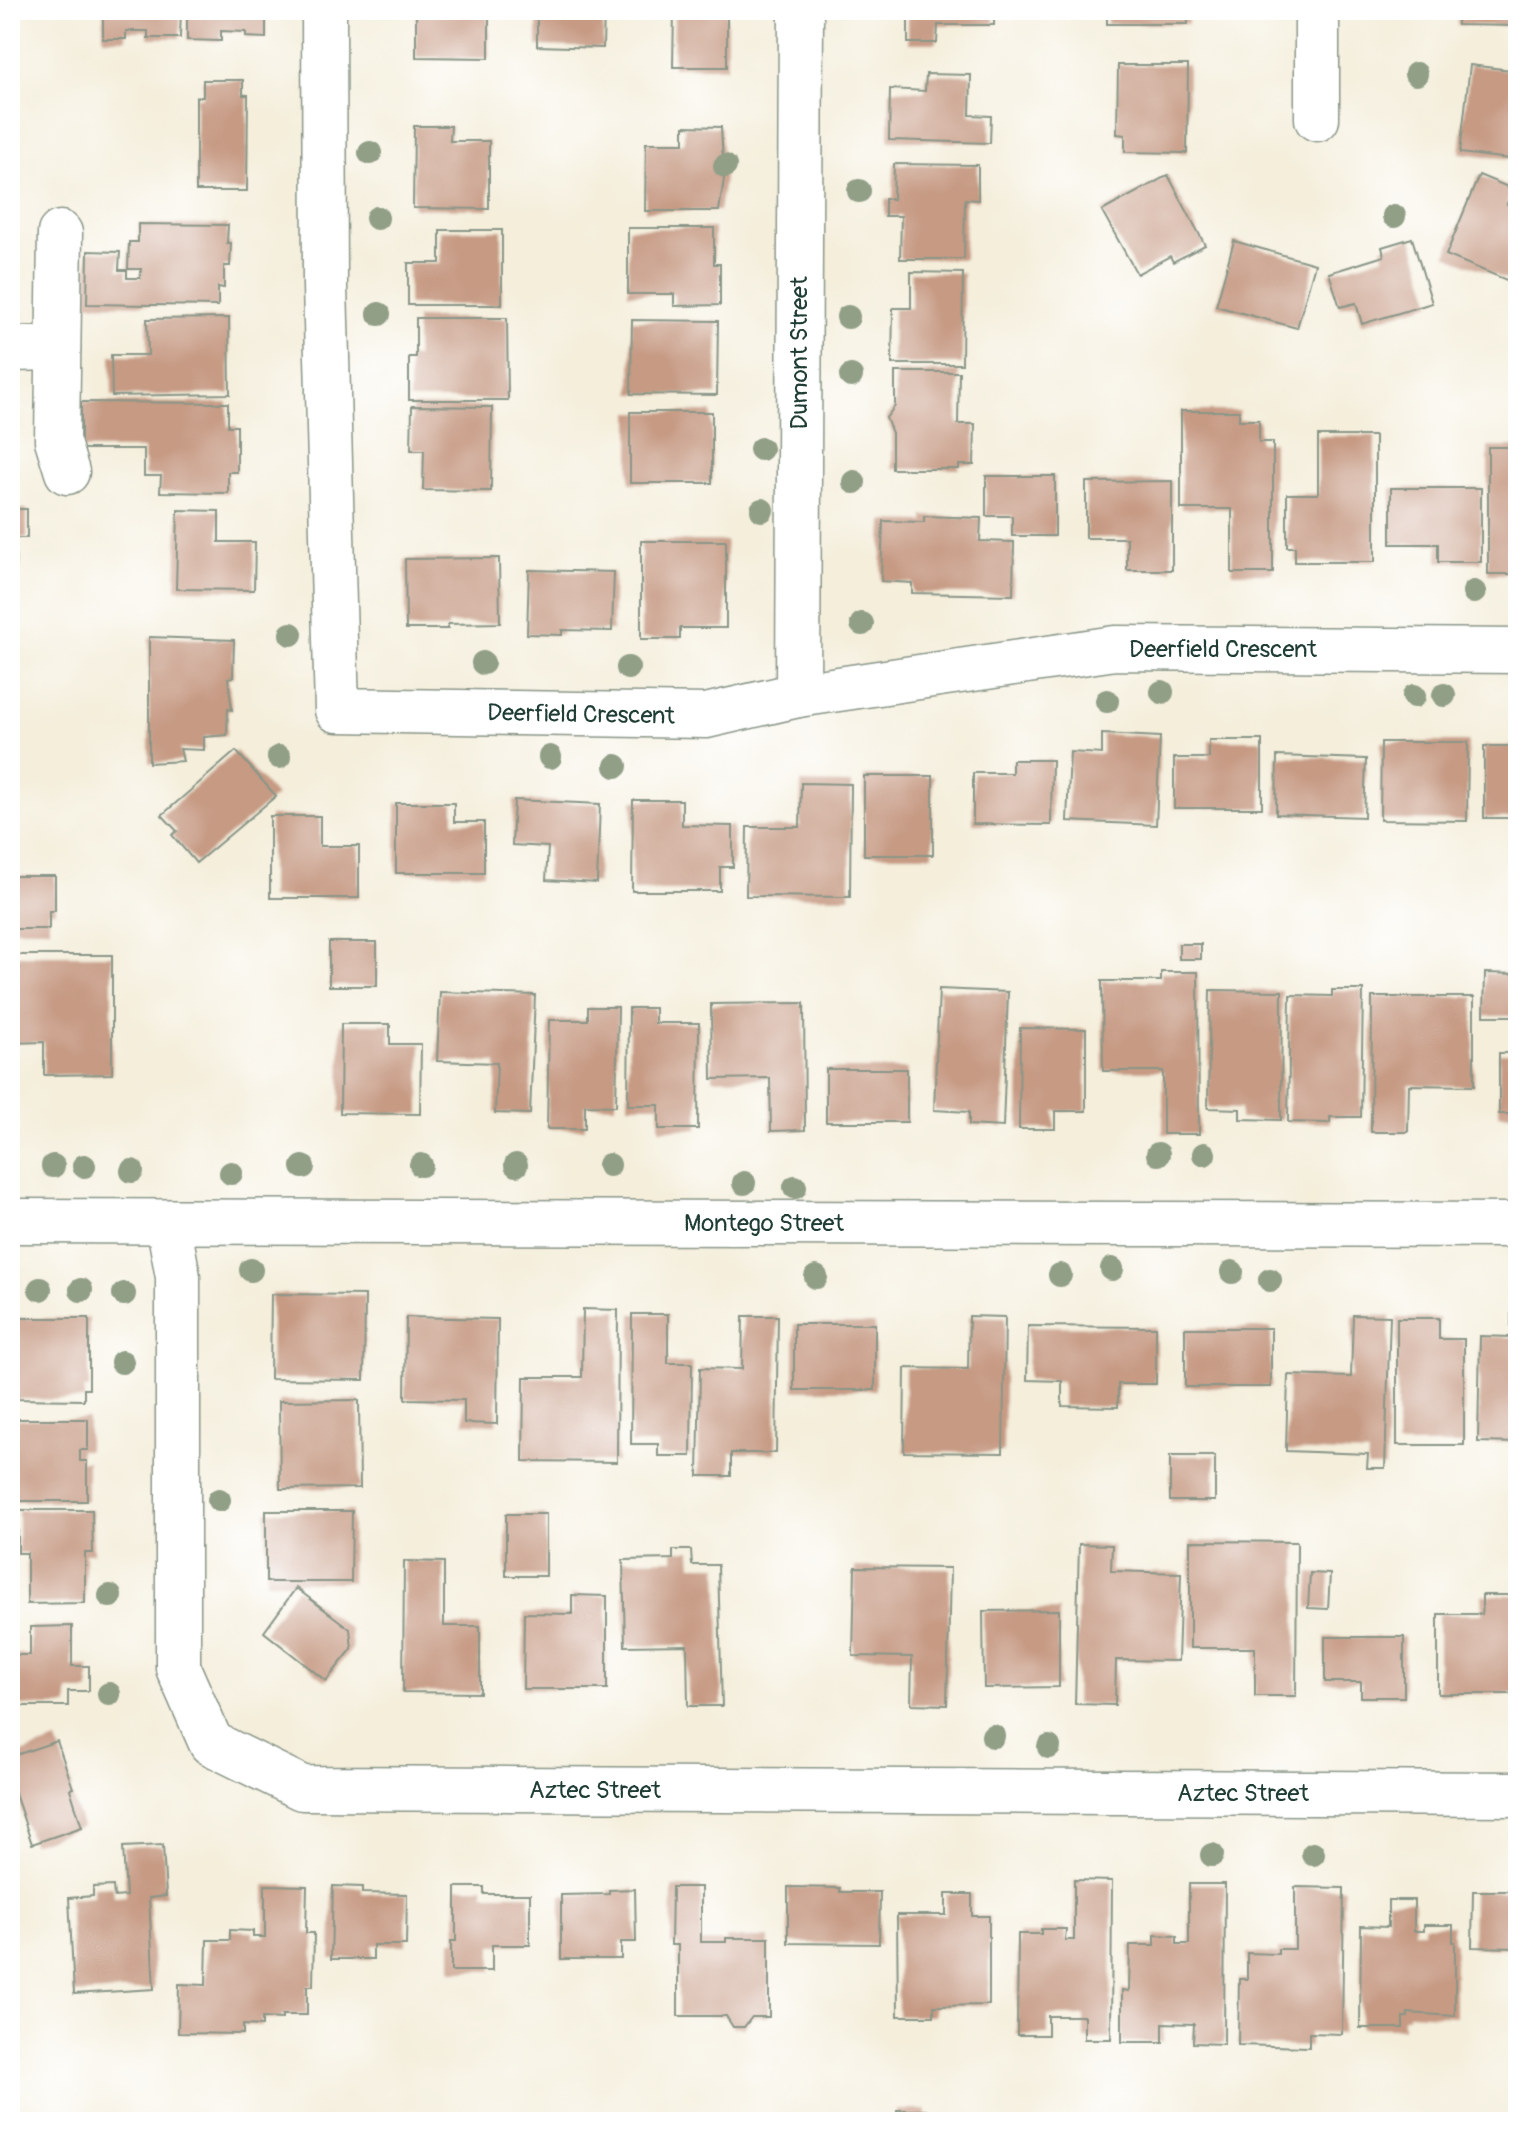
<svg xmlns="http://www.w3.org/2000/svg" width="1528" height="2132" viewBox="0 0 1528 2132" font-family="Pangolin,sans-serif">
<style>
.building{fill:#c69a83}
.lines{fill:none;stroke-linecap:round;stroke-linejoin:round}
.minor-casing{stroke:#8a9688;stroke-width:47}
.minor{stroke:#fff;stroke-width:44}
.tree{fill:#919f87}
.labels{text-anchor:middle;stroke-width:7;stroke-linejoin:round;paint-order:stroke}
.street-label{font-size:24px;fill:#1f3d34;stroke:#fff}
</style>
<rect width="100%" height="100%" fill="#fff"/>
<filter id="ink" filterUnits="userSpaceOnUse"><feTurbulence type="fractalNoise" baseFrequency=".0125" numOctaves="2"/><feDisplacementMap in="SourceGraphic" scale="16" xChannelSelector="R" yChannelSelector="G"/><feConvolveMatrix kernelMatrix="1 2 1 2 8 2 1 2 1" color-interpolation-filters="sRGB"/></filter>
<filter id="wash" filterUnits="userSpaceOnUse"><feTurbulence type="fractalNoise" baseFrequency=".006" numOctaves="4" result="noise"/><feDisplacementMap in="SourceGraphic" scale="32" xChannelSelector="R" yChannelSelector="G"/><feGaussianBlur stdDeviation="1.8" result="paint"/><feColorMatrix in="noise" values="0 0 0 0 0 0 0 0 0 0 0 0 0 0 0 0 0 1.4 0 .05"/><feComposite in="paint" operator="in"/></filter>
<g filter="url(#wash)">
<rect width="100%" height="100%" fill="#f4eedb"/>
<g id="blocks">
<!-- building -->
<g class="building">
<rect x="10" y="10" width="8" height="31"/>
<path d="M103 10H181L180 38H148V31H126V39H103Z"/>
<path d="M187 10H266V38L246 37V32L221 31V41L187 40Z"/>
<path d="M416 10H489V58L416 57Z"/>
<path d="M537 10H604L603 48 537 46Z"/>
<path d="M674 10H727V67H673Z"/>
<path d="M908 10H994V25H938L937 43H908Z"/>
<rect x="1107" y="10" width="81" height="14"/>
<path d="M1457 10H1518V26L1457 25Z"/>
<path d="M1118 65H1188L1187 153 1125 152V135L1117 134Z"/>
<path d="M1470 65 1518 71V160L1460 153Z"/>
<path d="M926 74 971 75 970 115 991 116 990 143 889 140 890 89 925 91Z"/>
<path d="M203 80H243V95H248L247 191H196V97H203Z"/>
<path d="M414 126H451L450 141H489V209L413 208Z"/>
<path d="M684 126 721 127 724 179 719 211H645L646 143H684Z"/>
<path d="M894 164 978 165V200L965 199 964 259H900L901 216H885V199H893Z"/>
<path d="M1168 175 1205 245 1173 262 1170 256 1137 274 1102 211Z"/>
<path d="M1479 175 1513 189 1507 204 1518 208V278L1516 284 1446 255Z"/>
<path d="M138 224 228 225 227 243H231L230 266H224V288L218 287V306L87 304 88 251 120 252 119 270H127V278H140L141 269H128L129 242H138Z"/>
<path d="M628 228H714V264H720V305L674 306V294H628Z"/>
<path d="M440 230H502V305H408V263H440Z"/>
<path d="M1412 238 1432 303 1362 324 1356 303 1340 307 1329 273 1384 256 1382 247Z"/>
<path d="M1234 241 1315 264 1297 328 1216 306Z"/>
<path d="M911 272 963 273 962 364H892L893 308H911Z"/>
<path d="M229 318 230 394 112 396 111 355H148L147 319Z"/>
<path d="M416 318H507L508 400H409V357H416Z"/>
<path d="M632 320 718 321 717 395 631 394Z"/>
<path d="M895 372H959L958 424H975L974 465H959V469H892V433L886 418 895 406Z"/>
<path d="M81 402 228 403V426H237V472H228V493L160 492 161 476H144V449H81Z"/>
<path d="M412 406 492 407 491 491 423 490 424 450H411Z"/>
<path d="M1181 411H1239V420H1259V442H1273V573H1232V509H1181Z"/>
<rect x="630" y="412" width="82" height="71"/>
<path d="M1318 436H1375V562H1295V547H1287V494H1318Z"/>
<rect x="1488" y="447" width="30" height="127"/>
<path d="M986 476H1055V536H1012V516H986Z"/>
<path d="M1172 481V570H1127V538H1086V482Z"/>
<path d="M1391 488H1481V562H1438V544H1391Z"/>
<path d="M10 509H27V538H16L15 593H10Z"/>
<path d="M178 510 219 511V542H255L254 590 176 589Z"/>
<path d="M924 516 981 518 980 541 1014 542 1013 595 912 593V583L881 581 883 521 924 522Z"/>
<path d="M641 541H726V628H680V639H641Z"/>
<path d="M499 558 500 623 448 624V629H406L405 559Z"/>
<path d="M529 570 614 572 612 631 562 630V635L527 634Z"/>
<path d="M149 637 234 640 233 677 228 678 232 710 228 709 227 735 204 737V750L180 749 183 761 149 763Z"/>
<path d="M1102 734 1160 737 1156 825 1067 821 1070 752 1102 754Z"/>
<path d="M1209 740H1262V808H1174V758H1209Z"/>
<path d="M1381 742H1468L1467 821 1380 820Z"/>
<rect x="1484" y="746" width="34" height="72"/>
<path d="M236 751 276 796 196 863 172 835 177 831 162 815Z"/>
<path d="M1277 756 1366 759 1364 817 1276 814Z"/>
<path d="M1012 760H1052L1051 825 973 824V773H1012Z"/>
<rect x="864" y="776" width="69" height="79"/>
<path d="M801 783 851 784 850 897 746 896 747 827H800Z"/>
<path d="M514 800 600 804 597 883 546 880 548 847 512 845Z"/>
<path d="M633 800H682V825L733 826V867H720V891H632Z"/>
<path d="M396 803H454V822H484V873H396Z"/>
<path d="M270 816H320V846H359V898H270Z"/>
<path d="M10 876H55V911H49V929H10Z"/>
<rect x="329" y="942" width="48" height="44"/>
<rect x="1179" y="944" width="22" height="15"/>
<path d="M10 955H112V1074L44 1075V1042L10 1043Z"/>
<path d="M1161 972H1198L1199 1134H1163V1071H1103L1102 981H1161Z"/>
<path d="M1485 973 1518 974V1016H1484Z"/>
<path d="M939 989 1008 992 1003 1127 969 1125V1112L934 1110Z"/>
<path d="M1210 990 1282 991 1281 1120 1240 1119V1109L1208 1108Z"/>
<path d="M1332 990H1363L1361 1117H1330V1123L1288 1122 1290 995 1332 996Z"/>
<path d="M440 992 535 995 530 1114 495 1113 497 1063 437 1061Z"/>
<path d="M1372 997H1474V1086L1409 1085 1408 1132H1371Z"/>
<path d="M804 1003 805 1130 771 1131 770 1078 712 1079 711 1004Z"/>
<path d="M588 1007H618L616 1106 585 1105V1129H547L549 1020H588Z"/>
<path d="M629 1008H655V1023H699L698 1129H659V1105H628Z"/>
<path d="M341 1024H390V1044H421L420 1114 340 1113Z"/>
<path d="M1020 1028 1086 1029V1111H1055V1129H1019Z"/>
<rect x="1499" y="1053" width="19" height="61"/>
<rect x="826" y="1069" width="81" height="53"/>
<path d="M271 1294 365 1295 364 1380 270 1379Z"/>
<path d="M583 1309 618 1310 617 1462 523 1461 524 1377H582Z"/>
<path d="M632 1314H668V1363H692L691 1456H658V1444H631Z"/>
<path d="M1511 1314H1518V1443L1478 1442 1480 1336 1511 1337Z"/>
<path d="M1353 1315 1390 1316 1385 1468H1367L1368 1454 1286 1451 1288 1375 1351 1377Z"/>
<path d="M743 1316H778L776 1453H731V1476H698L700 1368 742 1369Z"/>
<path d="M969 1316 1005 1317 1003 1453 904 1452 905 1368 968 1369Z"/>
<path d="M406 1317 498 1319 497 1424 464 1423V1400L405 1399Z"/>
<path d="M10 1318H89V1389H84V1400L10 1399Z"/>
<path d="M1397 1318H1439V1339H1464V1445H1397Z"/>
<rect x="794" y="1324" width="81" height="66"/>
<path d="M1028 1326 1156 1327V1384H1118V1407L1062 1406V1381L1027 1380Z"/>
<rect x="1185" y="1328" width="86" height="59"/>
<path d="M359 1400 360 1488 280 1489 279 1401Z"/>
<path d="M10 1419H88V1450H80V1461H87V1501H10Z"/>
<rect x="1170" y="1456" width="45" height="45"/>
<path d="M18 1510H92L93 1553H85V1603L27 1604V1553H18Z"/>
<path d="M266 1511H352L351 1582H266Z"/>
<rect x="506" y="1514" width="40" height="62"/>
<path d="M1190 1541 1297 1542 1296 1696H1255V1648H1190Z"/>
<path d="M1079 1544 1112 1545 1111 1571 1181 1573 1178 1661 1116 1660 1115 1705 1075 1704Z"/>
<path d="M673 1550H691L692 1565H718L722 1706H688L687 1645 625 1646 623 1560 673 1559Z"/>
<path d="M404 1561 444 1562V1626H480V1693L403 1692Z"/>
<path d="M855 1567 950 1568 947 1705 911 1704 912 1657 853 1656Z"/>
<path d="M1310 1573 1330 1574 1328 1609 1308 1608Z"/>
<path d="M296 1588 350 1629 352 1649 326 1681 264 1632Z"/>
<path d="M572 1595 607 1596V1689H523L524 1613 572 1614Z"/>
<path d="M1482 1595H1518V1694H1438V1614H1482Z"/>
<path d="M1059 1610V1687L984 1688 983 1611Z"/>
<path d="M72 1626V1666H89V1691H68V1706H16L15 1655H30V1627Z"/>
<path d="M1325 1637H1404V1697H1361V1682H1325Z"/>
<path d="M57 1741 73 1788 70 1789 82 1827 32 1844 10 1779V1757Z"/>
<path d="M163 1845 166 1896 149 1898 154 1989 74 1994 69 1898 93 1896V1887L113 1886 114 1897 126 1896 123 1847Z"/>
<path d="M1074 1880 1112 1881 1111 2039H1084V2016H1048V2035H1017L1018 1934H1041V1929H1066L1065 1940H1074Z"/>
<path d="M1189 1884H1225L1224 2044 1193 2043 1194 2024 1163 2023V2042H1122V1990L1129 1991 1130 1945H1155V1935L1177 1936V1944H1189Z"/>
<path d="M265 1885 307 1886 306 1933H314L313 1986H307V2015H282V2019L262 2018V2026L243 2025V2034L178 2033 179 1984 206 1985 207 1940H230V1930L253 1931V1937H265Z"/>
<path d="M333 1886 362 1887V1893L407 1894 406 1945H373V1959H331Z"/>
<path d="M456 1887H484V1894H530V1945H492V1971H451V1941H456Z"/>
<path d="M672 1887H701V1942H726V1938H769V2017H752L744 2027H733L726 2016H678V1945H671Z"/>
<path d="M788 1887 840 1888V1892H880L879 1944 788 1943Z"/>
<path d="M1295 1887 1344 1888 1342 2034 1309 2033V2047L1238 2045 1239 1979H1247V1953L1278 1954V1949H1295Z"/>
<path d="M635 1889 636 1942H621V1959H561V1895L609 1894V1890Z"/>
<path d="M1473 1891H1515V1901H1518V1948L1472 1947Z"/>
<path d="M946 1894H972V1916H989V2005L934 2006V2016H898L897 1915H946Z"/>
<path d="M1388 1900H1414V1931H1424V1925H1453V1942H1455V2016L1408 2013V2017H1403V2028H1360L1361 1926 1388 1927Z"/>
<rect x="897" y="2110" width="29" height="12"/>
</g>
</g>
</g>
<g filter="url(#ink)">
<use href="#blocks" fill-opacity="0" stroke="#8a9688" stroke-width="2"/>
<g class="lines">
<defs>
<g id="minor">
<path d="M324 10 325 286 337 710 706 716 798 695 1115 648 1518 651"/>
<path d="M1317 119V10"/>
<path d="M60 233 57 440 67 472"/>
<path d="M10 349 58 348"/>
<path d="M798 695 801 10"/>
<path d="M10 1221 1518 1225"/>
<path d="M168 1222 178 1277V1668L211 1743 302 1788 1518 1794"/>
</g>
</defs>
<!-- minor casing -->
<use href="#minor" class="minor-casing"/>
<!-- minor -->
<use href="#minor" class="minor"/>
</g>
<!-- trees -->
<g class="tree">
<circle cx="1416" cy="74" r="12"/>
<circle cx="370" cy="153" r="12"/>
<circle cx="725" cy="166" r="12"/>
<circle cx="859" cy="191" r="12"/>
<circle cx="1394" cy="216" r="12"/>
<circle cx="377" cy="218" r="12"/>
<circle cx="379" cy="314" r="12"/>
<circle cx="848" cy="317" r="12"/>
<circle cx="851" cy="376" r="12"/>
<circle cx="761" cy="449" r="12"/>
<circle cx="854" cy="482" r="12"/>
<circle cx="762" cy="510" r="12"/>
<circle cx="1474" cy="592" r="12"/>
<circle cx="862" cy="624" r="12"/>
<circle cx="291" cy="634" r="12"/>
<circle cx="483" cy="663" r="12"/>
<circle cx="628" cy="668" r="12"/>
<circle cx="1162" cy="692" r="12"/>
<circle cx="1444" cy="695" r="12"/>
<circle cx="1414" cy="696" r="12"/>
<circle cx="1107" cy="701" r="12"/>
<circle cx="279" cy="757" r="12"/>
<circle cx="550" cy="757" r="12"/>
<circle cx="616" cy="766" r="12"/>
<circle cx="1158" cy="1154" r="12"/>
<circle cx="1204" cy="1154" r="12"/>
<circle cx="421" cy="1165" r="12"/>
<circle cx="516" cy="1165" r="12"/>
<circle cx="609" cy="1165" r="12"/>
<circle cx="53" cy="1166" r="12"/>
<circle cx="84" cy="1166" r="12"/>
<circle cx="303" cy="1167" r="12"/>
<circle cx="132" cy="1171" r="12"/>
<circle cx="231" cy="1173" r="12"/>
<circle cx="744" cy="1183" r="12"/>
<circle cx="795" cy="1187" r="12"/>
<circle cx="1112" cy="1269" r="12"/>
<circle cx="251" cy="1270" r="12"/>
<circle cx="1232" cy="1272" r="12"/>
<circle cx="1060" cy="1275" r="12"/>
<circle cx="816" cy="1277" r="12"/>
<circle cx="1270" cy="1280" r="12"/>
<circle cx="40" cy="1289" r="12"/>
<circle cx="81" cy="1290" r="12"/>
<circle cx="124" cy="1294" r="12"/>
<circle cx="122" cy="1362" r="12"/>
<circle cx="219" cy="1500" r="12"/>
<circle cx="110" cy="1596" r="12"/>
<circle cx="109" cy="1694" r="12"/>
<circle cx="993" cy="1736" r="12"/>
<circle cx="1049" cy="1747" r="12"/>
<circle cx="1313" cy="1854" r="12"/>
<circle cx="1212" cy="1855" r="12"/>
</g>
</g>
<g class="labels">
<!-- street labels -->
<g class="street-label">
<text transform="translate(799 353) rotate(-90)" y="8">Dumont Street</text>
<text x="1223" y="657">Deerfield Crescent</text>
<text transform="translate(581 714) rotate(1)" y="8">Deerfield Crescent</text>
<text x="764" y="1231">Montego Street</text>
<text x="595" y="1798">Aztec Street</text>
<text x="1243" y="1801">Aztec Street</text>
</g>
</g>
<!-- margin -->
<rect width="1528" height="2132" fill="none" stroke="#fff" stroke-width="40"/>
</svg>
